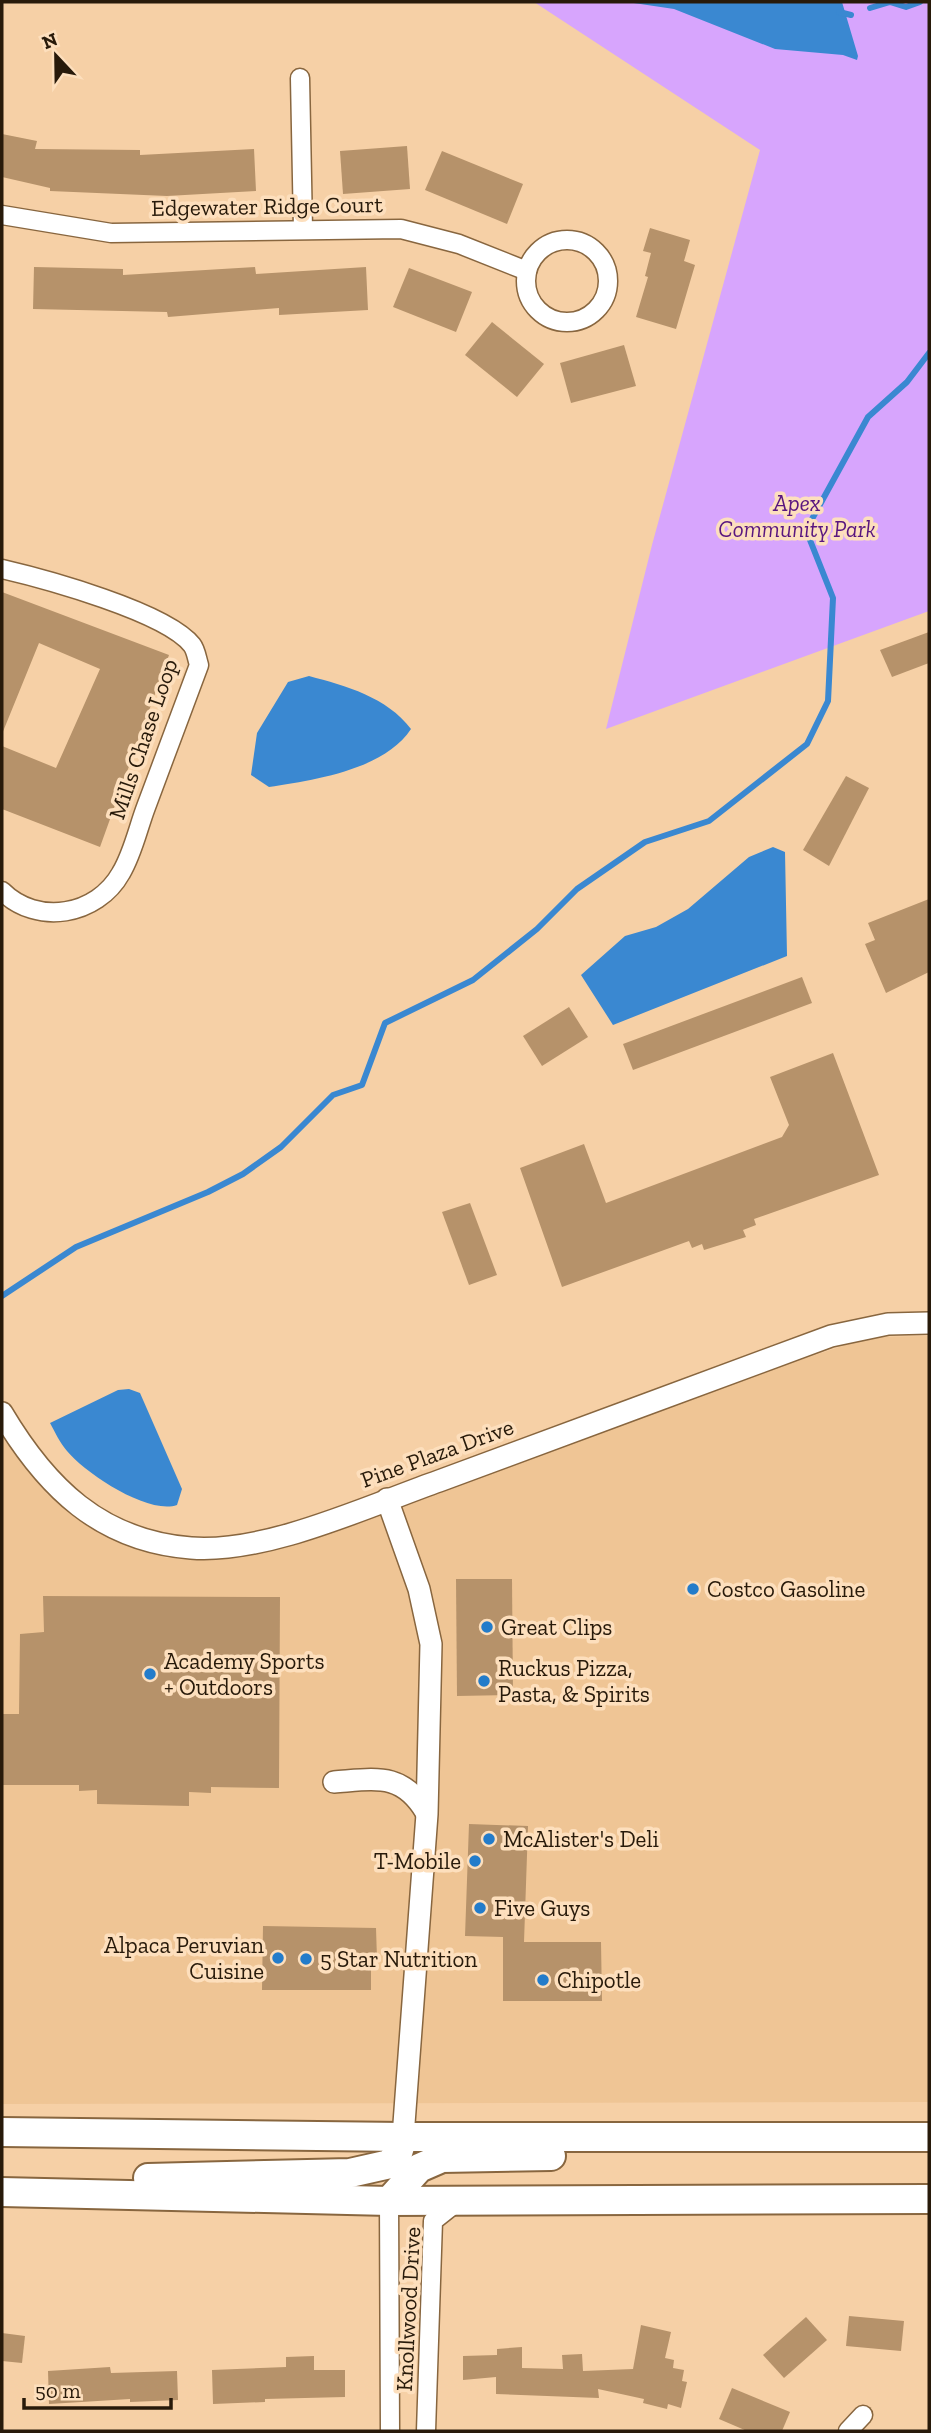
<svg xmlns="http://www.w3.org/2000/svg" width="931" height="2433" viewBox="0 0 931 2433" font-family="'Zilla Slab',serif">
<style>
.built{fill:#efc595}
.green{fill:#d7a5fd}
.water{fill:#3a88d1}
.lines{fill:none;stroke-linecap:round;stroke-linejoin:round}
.stream{stroke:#3a88d1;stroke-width:6}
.building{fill:#b6926a}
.minor-casing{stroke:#88663f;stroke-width:21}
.tertiary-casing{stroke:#88663f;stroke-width:24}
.trunk-casing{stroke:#88663f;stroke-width:32}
.minor{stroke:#fff;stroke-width:18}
.tertiary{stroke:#fff;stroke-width:21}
.trunk{stroke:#fff;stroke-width:28}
.poi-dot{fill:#237cca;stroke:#fddfbd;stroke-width:2.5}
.labels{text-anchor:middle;stroke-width:7;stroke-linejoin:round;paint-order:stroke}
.street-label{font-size:23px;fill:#281a0a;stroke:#fddfbd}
.park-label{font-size:23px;font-style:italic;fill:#59167f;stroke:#fddfbd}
.poi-label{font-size:23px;fill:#281a0a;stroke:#fddfbd;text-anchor:start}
</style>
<rect width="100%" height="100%" fill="#f6d0a6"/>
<!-- built -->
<path class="built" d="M929 1336V2102L2 2104V1437L47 1494 121 1544 167 1558H241L300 1542 745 1378 870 1337Z"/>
<!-- green -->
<path class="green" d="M534 2H929V611L606 729 652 545 760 150Z"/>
<!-- water -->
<g class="water">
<path d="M627 2H842L858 56 857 60 843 55 775 49 674 9Z"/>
<path d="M309 676C346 686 387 697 411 729 384 770 314 780 269 787L251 775 257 733 288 682Z"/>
<path d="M773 847 785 852 787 956 613 1025 581 975 625 936 656 927 688 909 749 857Z"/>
<path d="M129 1389 140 1393 182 1489 177 1505C148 1515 85 1473 67 1451 60 1443 55 1432 50 1423L118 1390Z"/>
</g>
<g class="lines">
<!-- stream -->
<g class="stream">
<path d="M870 8 890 2 906 7 920 2"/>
<path d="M839 12 851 15"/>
<path d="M2 1296 76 1247 208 1192 243 1174 281 1147 333 1095 362 1085 385 1023 473 980 537 929 577 889 645 842 709 821 807 744 828 701 833 598 806 530 868 417 907 382 929 353"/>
</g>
</g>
<!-- building -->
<g class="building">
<path d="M2 134 37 141 35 149 140 150V155L254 149 256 191 167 196 50 191V188L2 177Z"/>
<path d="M407 146 410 189 343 194 340 151Z"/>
<path d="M442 151 523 184 507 224 425 190Z"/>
<path d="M650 228 690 240 684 261 695 265 676 329 636 317 648 277 645 276 651 253 643 251Z"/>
<path d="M34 267 123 269V275L255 267 256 274 366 267 368 310 279 315V308L168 317 167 312 33 309Z"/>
<path d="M409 268 472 292 456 332 393 307Z"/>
<path d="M492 322 544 364 517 397 465 355Z"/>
<path d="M624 345 636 386 571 403 560 363Z"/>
<path d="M2 592 169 655 100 847 2 809V746L56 768 100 669 39 643 2 734Z"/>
<path d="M929 632V663L892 677 880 650Z"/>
<path d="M846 776 869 788 829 866 803 850Z"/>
<path d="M929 899V972L886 993 865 944 875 940 868 923Z"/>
<path d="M802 977 812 1003 633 1070 623 1044Z"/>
<path d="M569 1007 588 1037 542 1066 523 1036Z"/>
<path d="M833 1053 879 1175 754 1219 756 1225 743 1230 746 1237 704 1250 702 1244 692 1248 689 1241 562 1287 520 1168 584 1144 606 1203 782 1137 789 1125 770 1077Z"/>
<path d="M470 1203 497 1275 469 1285 442 1212Z"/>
<path d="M456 1579H512L513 1695 457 1696Z"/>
<path d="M43 1596 280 1597 279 1788 211 1787V1793L189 1792V1806L97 1804V1790L79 1791V1785H2V1714H19L20 1634 44 1632Z"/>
<path d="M469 1824 528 1826 524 1942H601L602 2001H503V1937L465 1936Z"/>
<path d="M263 1926 376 1928 377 1959H371V1990H262Z"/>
<path d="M849 2316 904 2321 901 2351 846 2346Z"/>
<path d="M806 2317 827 2340 784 2378 763 2355Z"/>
<path d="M641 2325 671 2332 665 2358 674 2360 673 2368 684 2370 682 2381 687 2382 681 2408 668 2404 667 2409 643 2403 644 2399 598 2389 599 2398 496 2394V2377L463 2380V2356L497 2355V2349L522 2347V2368L563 2369 562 2355 582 2354 583 2371 633 2369Z"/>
<path d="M2 2333 25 2336 22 2363 2 2361Z"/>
<path d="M314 2356V2370H345V2397L265 2399V2402L213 2404 212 2370 286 2367V2357Z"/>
<path d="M110 2367 111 2373 177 2371 178 2400 130 2402V2399L49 2404 48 2371Z"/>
<path d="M732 2388 790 2412 782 2431H747L719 2419Z"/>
</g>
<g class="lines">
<defs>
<g id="minor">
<path d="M300 78 303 229"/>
<path d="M2 215 111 233 401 229 459 244 527 271"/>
<circle cx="567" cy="281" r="41"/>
<path d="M2 569C45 579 166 612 192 645 196 650 197 659 199 665 181 712 164 760 146 807 138 828 133 853 121 873 97 916 37 926 2 891"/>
<path d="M389 2201 390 2431"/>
<path d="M426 2431 433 2221 457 2202"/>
<path d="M848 2431 863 2415"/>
</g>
<g id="tertiary">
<path d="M2 1413C46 1487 100 1541 191 1548 266 1554 368 1506 439 1481 570 1433 700 1384 831 1336L888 1324 929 1323"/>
<path d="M387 1499 419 1589 431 1644 427 1814 403 2137"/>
<path d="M334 1782C376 1779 402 1772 426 1812"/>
</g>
<g id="trunk">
<path d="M2 2132 403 2137H929"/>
<path d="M148 2178 350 2173 390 2164 398 2153 403 2137"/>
<path d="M2 2192 389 2201 929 2199"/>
<path d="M389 2201 419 2168 442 2158 551 2156"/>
</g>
</defs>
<!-- minor casing -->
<use href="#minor" class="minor-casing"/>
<!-- tertiary casing -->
<use href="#tertiary" class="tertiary-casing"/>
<!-- trunk casing -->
<use href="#trunk" class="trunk-casing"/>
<!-- minor -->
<use href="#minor" class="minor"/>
<!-- tertiary -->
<use href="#tertiary" class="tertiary"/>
<!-- trunk -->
<use href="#trunk" class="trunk"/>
</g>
<!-- markers -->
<g class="poi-dot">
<circle cx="693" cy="1589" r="7"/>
<circle cx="487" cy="1627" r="7"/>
<circle cx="150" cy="1674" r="7"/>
<circle cx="484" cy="1681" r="7"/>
<circle cx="489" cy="1839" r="7"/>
<circle cx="475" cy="1861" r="7"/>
<circle cx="480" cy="1908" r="7"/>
<circle cx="278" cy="1958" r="7"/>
<circle cx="306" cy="1959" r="7"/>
<circle cx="543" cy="1980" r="7"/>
</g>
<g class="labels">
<!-- street labels -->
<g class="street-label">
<text transform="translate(267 206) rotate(-1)" y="8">Edgewater Ridge Court</text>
<text transform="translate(143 739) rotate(-71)" y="8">Mills Chase Loop</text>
<text transform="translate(437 1453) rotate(-20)" y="8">Pine Plaza Drive</text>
<text transform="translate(408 2309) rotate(-87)" y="8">Knollwood Drive</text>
</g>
<!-- park labels -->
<g class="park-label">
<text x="797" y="511">Apex<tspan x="797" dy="26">Community Park</tspan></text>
</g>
<!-- poi labels -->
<g class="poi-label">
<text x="707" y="1597">Costco Gasoline</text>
<text x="501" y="1635">Great Clips</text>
<text x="164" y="1669">Academy Sports<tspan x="164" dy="26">+ Outdoors</tspan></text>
<text x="498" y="1676">Ruckus Pizza,<tspan x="498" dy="26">Pasta, &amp; Spirits</tspan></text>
<text x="503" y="1847">McAlister's Deli</text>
<text x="461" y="1869" text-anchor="end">T-Mobile</text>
<text x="494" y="1916">Five Guys</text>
<text x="264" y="1953" text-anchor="end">Alpaca Peruvian<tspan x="264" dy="26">Cuisine</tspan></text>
<text x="320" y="1967">5 Star Nutrition</text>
<text x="557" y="1988">Chipotle</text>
</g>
</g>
<!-- border -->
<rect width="931" height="2433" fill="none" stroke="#281a0a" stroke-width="7"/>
<!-- north arrow -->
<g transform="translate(56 56) rotate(338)" stroke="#fddfbd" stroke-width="5" paint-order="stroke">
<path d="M0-5L12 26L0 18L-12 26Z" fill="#281a0a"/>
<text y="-10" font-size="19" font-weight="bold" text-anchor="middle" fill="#281a0a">N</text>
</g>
<!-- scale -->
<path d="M24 2398v10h147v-10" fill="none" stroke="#281a0a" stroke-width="3.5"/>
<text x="35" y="2398" font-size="21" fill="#281a0a" stroke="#fddfbd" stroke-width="5" paint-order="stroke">50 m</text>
</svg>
